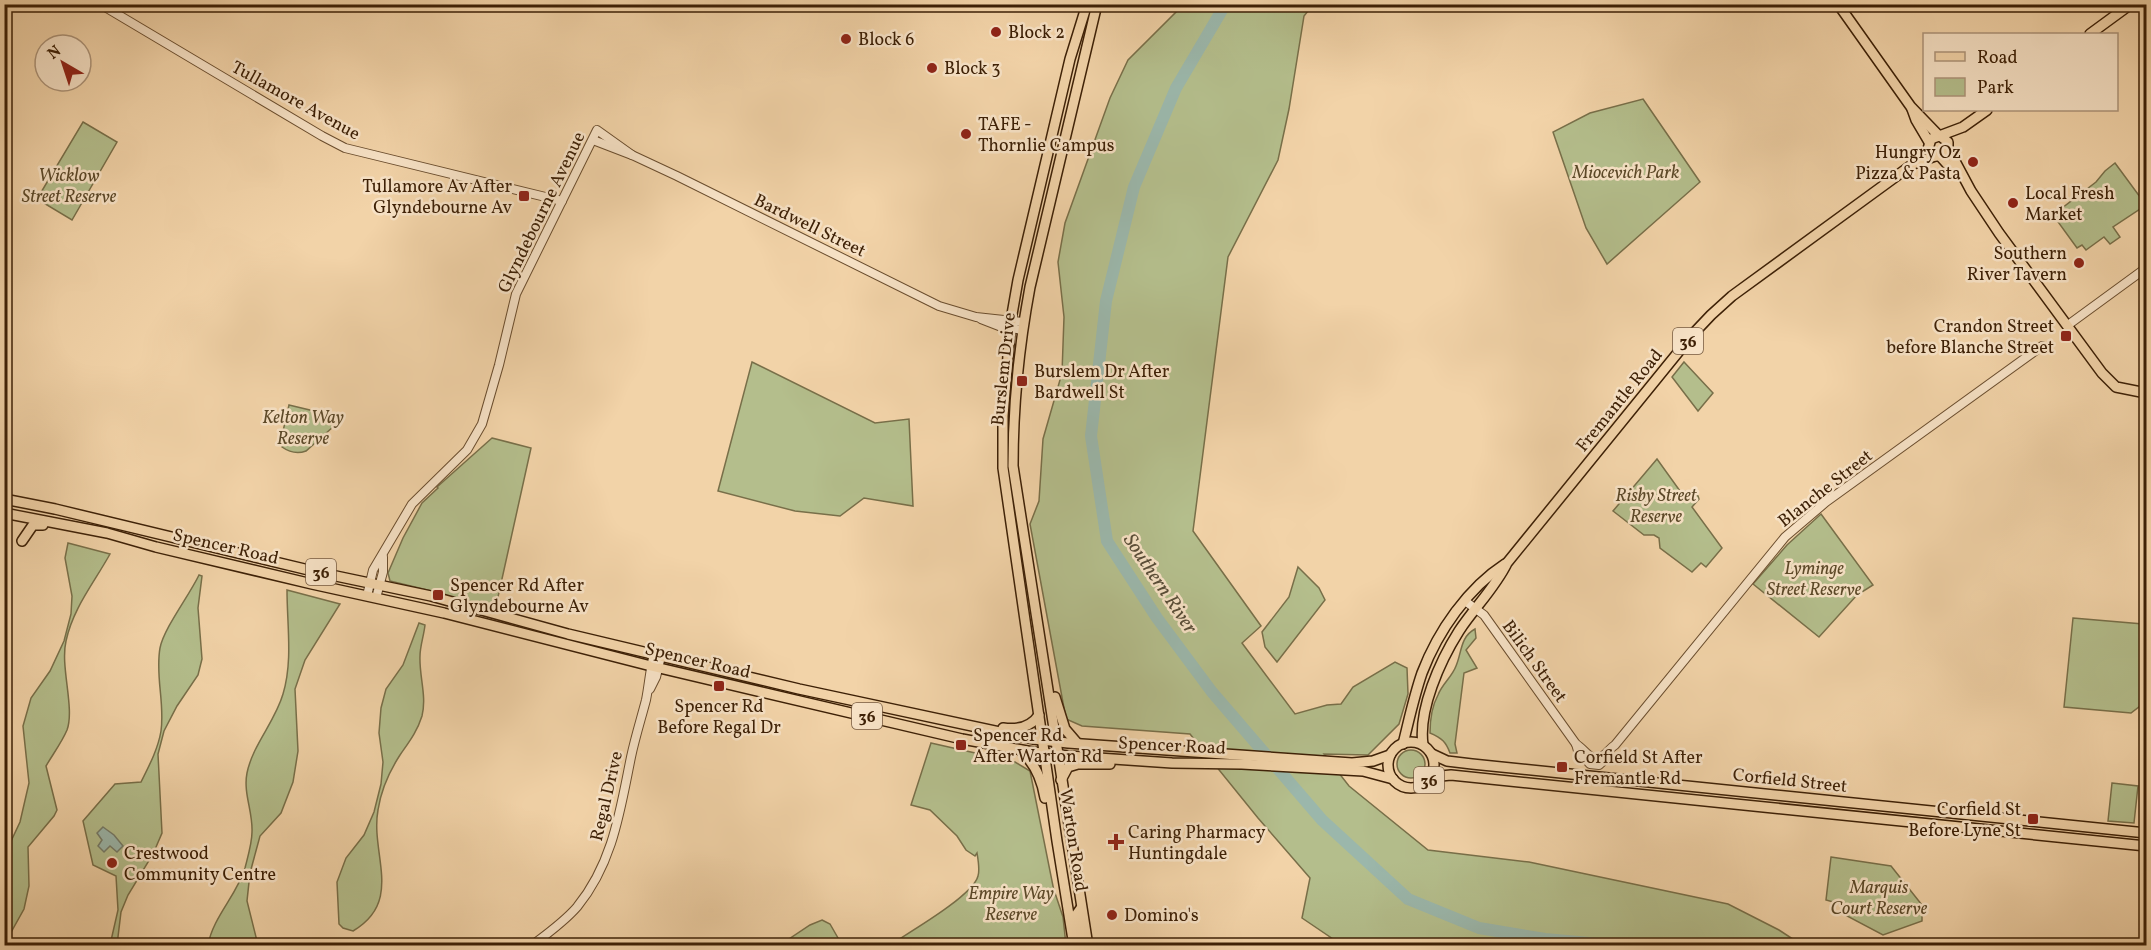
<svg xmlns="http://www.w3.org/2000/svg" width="2151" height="950" viewBox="0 0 2151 950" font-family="Vollkorn,serif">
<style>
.green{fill:#b4be8c;stroke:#786f49;stroke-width:1.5}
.water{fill:#9bb7ab;stroke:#757b69;stroke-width:1.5}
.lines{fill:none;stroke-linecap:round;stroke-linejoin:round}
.river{stroke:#9bb7ab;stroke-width:12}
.minor-casing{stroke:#6a4d2e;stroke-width:10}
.major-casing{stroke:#3d2006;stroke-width:12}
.minor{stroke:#f7e2c6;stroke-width:8}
.major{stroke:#f2d3a8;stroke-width:9}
.poi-dot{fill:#8f2418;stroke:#f7e2c6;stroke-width:2}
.labels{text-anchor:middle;stroke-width:5;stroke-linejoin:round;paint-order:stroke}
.shield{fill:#f7e2c6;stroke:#755a40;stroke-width:1.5}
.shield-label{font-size:16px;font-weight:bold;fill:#3d2006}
.poi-label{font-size:18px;fill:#3d2006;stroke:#f7e2c6;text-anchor:start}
.street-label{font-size:18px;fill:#3d2006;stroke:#f7e2c6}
.park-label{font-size:18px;font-style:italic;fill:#5b4828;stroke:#f7e2c6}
.water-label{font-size:20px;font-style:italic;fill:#594d38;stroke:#f7e2c6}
</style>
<rect width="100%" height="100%" fill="#f2d3a8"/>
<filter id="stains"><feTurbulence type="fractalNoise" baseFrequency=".00333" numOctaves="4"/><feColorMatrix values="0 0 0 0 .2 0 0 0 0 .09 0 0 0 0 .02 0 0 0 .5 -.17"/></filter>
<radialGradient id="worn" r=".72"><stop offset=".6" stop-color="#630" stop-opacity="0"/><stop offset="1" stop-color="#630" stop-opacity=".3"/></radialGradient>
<!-- green -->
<g class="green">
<path d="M1180 5H1309L1308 11 1304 16 1289 109 1278 160 1228 257 1193 531 1261 626 1242 643 1295 714 1327 705 1341 704 1353 687 1395 662 1407 668 1408 694 1399 724 1368 755 1324 754 1349 786 1428 850 1529 862 1728 904 1779 930 1802 945H1342L1302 918 1310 878 1258 818 1190 734 1082 726 1066 719 1030 524 1039 501 1043 439 1062 373 1064 317 1058 262 1065 223 1110 98 1128 60 1179 9Z"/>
<path d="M1643 99 1700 182 1607 264 1586 228 1553 132 1590 113Z"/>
<path d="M83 122 117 142 72 220 37 199Z"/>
<path d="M2115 163 2146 205 2113 227 2120 237 2110 244 2104 237 2086 250 2082 245 2077 248 2053 215 2096 182 2105 171Z"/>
<path d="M752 362 875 423 909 419 913 506 864 498 840 516 795 511 718 491Z"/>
<path d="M1684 362 1713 393 1698 411 1672 377Z"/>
<path d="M289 405 343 418 306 451C298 454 289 452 282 447L281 440Z"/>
<path d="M492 438 531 448 496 606 451 599 444 594 390 581 388 573 403 538 422 503 438 488 437 487Z"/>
<path d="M1657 459 1680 491 1692 492 1698 496 1699 499 1692 507 1722 548 1706 567 1701 563 1692 572 1660 548 1659 538 1654 535H1644L1613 511Z"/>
<path d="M1821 514 1873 585 1857 595 1819 637 1753 584 1787 545Z"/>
<path d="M68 543 110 554C94 583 73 608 66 641 60 667 75 708 67 730 62 742 53 754 46 766L57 810 54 816 28 847 29 886 24 909 5 943V854L20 822 29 783 23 726 31 698 50 671 64 641 71 614 72 596 65 558Z"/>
<path d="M1298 567 1319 588 1325 600 1277 662 1265 647 1262 632 1289 597Z"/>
<path d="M199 575 202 576 198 608 202 659 198 675 177 706 164 731 158 754 162 833 153 854 128 895 121 912 117 945H110L118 910 116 876 93 865 83 821 115 784 141 782C149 766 158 749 161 731 165 703 155 676 160 648 164 628 189 596 199 575Z"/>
<path d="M287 590 340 604 305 660 295 689 298 751 293 782 281 813 260 836 250 873 247 901 258 945H208C213 917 237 895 245 868 248 856 252 843 252 832 253 812 243 793 247 773 253 744 275 722 283 694 293 661 287 625 287 590Z"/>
<path d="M2073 618 2143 624C2151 640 2142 686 2140 706L2131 713 2064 707Z"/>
<path d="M419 623 425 625C424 635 420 646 420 656 419 676 427 696 422 716 417 732 409 742 400 755 389 772 381 790 378 810 370 854 404 901 353 931L343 928 339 924 337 882 346 858 364 835 374 812 381 784 383 762 379 733 381 708 386 689 403 665Z"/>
<path d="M1475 629 1476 638 1466 650 1477 668 1464 673 1455 744 1457 753H1450C1446 742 1442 738 1430 733 1430 720 1432 706 1438 695 1442 684 1452 677 1456 666 1462 652 1460 637 1475 629Z"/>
<path d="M931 743 1015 762 1030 771 1054 891 1052 893H1055L1063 917 1066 945H890C908 933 973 896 978 876 980 870 978 859 977 853L975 856 966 850 957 836 930 810 911 805Z"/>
<circle cx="1411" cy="764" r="14"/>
<path d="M2112 783 2138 786 2134 823 2108 821Z"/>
<path d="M1831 857 1891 866 1922 905V921L1883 935 1847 916 1851 907 1826 900Z"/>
<path d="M822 920 830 924 842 945H780L810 925Z"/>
</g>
<!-- water -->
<path class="water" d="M103 827 114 835 123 846 117 852 110 846 104 852 98 846 102 840 97 833Z"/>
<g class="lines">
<!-- river -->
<path class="river" d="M1222 4V10L1176 88 1134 187 1106 301 1091 436 1107 541 1157 618 1212 692 1322 820 1408 899 1479 928 1545 939 1623 946"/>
<defs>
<g id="minor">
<path d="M100 4 322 136 345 148 562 201"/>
<path d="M593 140 632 155 677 176 939 306 976 317 1023 322"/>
<path d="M981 319 999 326 1022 330"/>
<path d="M2068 325 2146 268"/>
<path d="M367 596 373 570 412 504 467 450 482 424 499 365 516 294 597 130 632 155"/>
<path d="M376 598 383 572V557"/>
<path d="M1465 601 1484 615 1576 744C1585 749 1593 766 1604 755 1608 752 1610 748 1615 745L1785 537 1826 502 2042 346"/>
<path d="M650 689 656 677 661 656"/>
<path d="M1576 744 1578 751 1590 764 1599 765 1609 756"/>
<path d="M531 946C547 934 564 922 577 907 613 863 620 811 631 757 635 738 641 719 646 700 649 685 650 669 654 654"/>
</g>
<g id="major">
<path d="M1838 4 1911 107 1939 136"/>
<path d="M2090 34 2131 4"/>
<path d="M1912 109 1916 120 1929 142"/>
<path d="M1940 136 1948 142V148L1942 156H1935L1928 149 1931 139 1963 127 1987 110"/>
<path d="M1948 148 1971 191 1999 233 2102 373 2116 387 2146 393"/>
<path d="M1940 156 1957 175"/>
<path d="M4 499 55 509 317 572 431 596 568 634 799 689 1033 739 1068 743 1352 763 1373 761 1390 755"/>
<path d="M4 513 107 533 156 547 312 584 444 613 651 666 962 739 1033 752 1069 756 1172 763 1242 764 1363 771 1393 779"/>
<path d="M22 541 33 525H43"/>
<path d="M1055 697 1065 729 1077 743"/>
<path d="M1003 728C1017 730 1031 727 1039 715"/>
<circle cx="1411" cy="765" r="23"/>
<path d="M1403 744C1409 720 1414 696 1422 673 1438 631 1468 588 1505 564"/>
<path d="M1423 745C1418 710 1440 661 1459 631 1474 608 1495 588 1507 563L1693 334 1711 315 1732 296 1913 164 1935 156"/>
<path d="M1020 750C1034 762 1042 780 1045 798"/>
<path d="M1432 754 1447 761 1472 764 2146 833"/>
<path d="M1431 777 1451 775 2146 846"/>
<path d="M1061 780 1068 767 1078 764H1110"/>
<path d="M1079 940 1076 915 1081 908"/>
<path d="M1074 946 1057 841 1003 468V416L1011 320 1018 280 1070 59 1087 4"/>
<path d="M1088 946 1013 466C1013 406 1019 346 1030 287L1097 4"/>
</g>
</defs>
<!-- minor casing -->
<use href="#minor" class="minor-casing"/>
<!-- major casing -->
<use href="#major" class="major-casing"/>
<!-- minor -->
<use href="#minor" class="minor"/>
<!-- major -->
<use href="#major" class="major"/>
</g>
<!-- markers -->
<g class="poi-dot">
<circle cx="996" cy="32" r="6"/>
<circle cx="846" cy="39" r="6"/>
<circle cx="932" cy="68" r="6"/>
<circle cx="966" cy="134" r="6"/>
<circle cx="1973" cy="162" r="6"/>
<rect x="518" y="190" width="12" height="12" rx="3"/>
<circle cx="2013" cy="203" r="6"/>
<circle cx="2079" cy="263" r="6"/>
<rect x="2060" y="330" width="12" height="12" rx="3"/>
<rect x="1016" y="375" width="12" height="12" rx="3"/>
<rect x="432" y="589" width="12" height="12" rx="3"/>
<rect x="713" y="680" width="12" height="12" rx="3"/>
<rect x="955" y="739" width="12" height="12" rx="3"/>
<rect x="1556" y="761" width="12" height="12" rx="3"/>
<rect x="2027" y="813" width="12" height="12" rx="3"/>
<path d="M1113 833h6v6h6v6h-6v6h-6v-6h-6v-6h6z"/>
<circle cx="112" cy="863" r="6"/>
<circle cx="1112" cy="915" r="6"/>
</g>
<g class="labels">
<!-- shield labels -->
<g class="shield">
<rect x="1673" y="328" width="30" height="26" rx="4.5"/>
<rect x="306" y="559" width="30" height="26" rx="4.5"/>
<rect x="852" y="703" width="30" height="26" rx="4.5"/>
<rect x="1414" y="767" width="30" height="26" rx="4.5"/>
</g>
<g class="shield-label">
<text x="1688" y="347">36</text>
<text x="321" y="578">36</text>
<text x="867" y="722">36</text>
<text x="1429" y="786">36</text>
</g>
<!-- poi labels -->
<g class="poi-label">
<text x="1008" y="38">Block 2</text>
<text x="858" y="45">Block 6</text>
<text x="944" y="74">Block 3</text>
<text x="978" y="130">TAFE -<tspan x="978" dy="21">Thornlie Campus</tspan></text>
<text x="1961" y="158" text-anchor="end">Hungry Oz<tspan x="1961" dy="21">Pizza &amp; Pasta</tspan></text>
<text x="512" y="192" text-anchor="end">Tullamore Av After<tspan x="512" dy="21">Glyndebourne Av</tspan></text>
<text x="2025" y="199">Local Fresh<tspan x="2025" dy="21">Market</tspan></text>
<text x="2067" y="259" text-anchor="end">Southern<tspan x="2067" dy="21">River Tavern</tspan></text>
<text x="2054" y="332" text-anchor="end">Crandon Street<tspan x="2054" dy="21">before Blanche Street</tspan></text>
<text x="1034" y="377">Burslem Dr After<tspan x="1034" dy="21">Bardwell St</tspan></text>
<text x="450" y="591">Spencer Rd After<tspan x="450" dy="21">Glyndebourne Av</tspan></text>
<text x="719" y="712" text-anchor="middle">Spencer Rd<tspan x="719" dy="21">Before Regal Dr</tspan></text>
<text x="973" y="741">Spencer Rd<tspan x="973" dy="21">After Warton Rd</tspan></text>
<text x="1574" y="763">Corfield St After<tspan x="1574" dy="21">Fremantle Rd</tspan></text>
<text x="2021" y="815" text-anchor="end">Corfield St<tspan x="2021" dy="21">Before Lyne St</tspan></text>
<text x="1128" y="838">Caring Pharmacy<tspan x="1128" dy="21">Huntingdale</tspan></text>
<text x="124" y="859">Crestwood<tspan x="124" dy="21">Community Centre</tspan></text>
<text x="1124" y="921">Domino's</text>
</g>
<!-- street labels -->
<g class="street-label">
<text transform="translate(296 100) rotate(29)" y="6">Tullamore Avenue</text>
<text transform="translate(541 212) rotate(-64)" y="6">Glyndebourne Avenue</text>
<text transform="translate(810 225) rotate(26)" y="6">Bardwell Street</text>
<text transform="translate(1003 369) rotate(-84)" y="6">Burslem Drive</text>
<text transform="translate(1619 400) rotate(-51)" y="6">Fremantle Road</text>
<text transform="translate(1825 488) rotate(-38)" y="6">Blanche Street</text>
<text transform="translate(226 546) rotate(13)" y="6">Spencer Road</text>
<text transform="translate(698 660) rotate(13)" y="6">Spencer Road</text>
<text transform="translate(1535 661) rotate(54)" y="6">Bilich Street</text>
<text transform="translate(1172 745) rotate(3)" y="6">Spencer Road</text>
<text transform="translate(1790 780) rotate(6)" y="6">Corfield Street</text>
<text transform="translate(606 796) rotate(-77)" y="6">Regal Drive</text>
<text transform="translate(1074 840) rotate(81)" y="6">Warton Road</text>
</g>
<!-- park labels -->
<g class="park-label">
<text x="1626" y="178">Miocevich Park</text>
<text x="69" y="181">Wicklow<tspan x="69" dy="21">Street Reserve</tspan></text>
<text x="303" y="423">Kelton Way<tspan x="303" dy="21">Reserve</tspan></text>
<text x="1656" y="501">Risby Street<tspan x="1656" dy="21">Reserve</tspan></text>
<text x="1814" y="574">Lyminge<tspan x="1814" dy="21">Street Reserve</tspan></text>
<text x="1879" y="893">Marquis<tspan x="1879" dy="21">Court Reserve</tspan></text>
<text x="1011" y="899">Empire Way<tspan x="1011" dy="21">Reserve</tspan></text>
</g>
<!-- water labels -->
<g class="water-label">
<text transform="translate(1161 583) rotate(56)" y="7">Southern River</text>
</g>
</g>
<!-- margin -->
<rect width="2151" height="950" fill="none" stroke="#f2d3a8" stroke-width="24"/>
<rect x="6" y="6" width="2139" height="938" fill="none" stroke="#3d2006" stroke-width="3"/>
<rect x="12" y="12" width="2127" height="926" fill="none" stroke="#3d2006" stroke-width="1.5"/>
<!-- legend -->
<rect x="1923" y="33" width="195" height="78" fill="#f7e2c6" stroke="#ad9479" stroke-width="1.5"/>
<rect x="1935" y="52" width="30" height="9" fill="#f2d3a8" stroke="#ad9479" stroke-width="1.5"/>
<text x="1977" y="63" font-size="18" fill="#3d2006">Road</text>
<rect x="1935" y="78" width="30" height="18" fill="#b4be8c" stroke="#ad9479" stroke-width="1.5"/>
<text x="1977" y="93" font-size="18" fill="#3d2006">Park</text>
<!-- north arrow -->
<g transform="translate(63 63) rotate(321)"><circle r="28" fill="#f7e2c6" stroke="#ad9479" stroke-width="1.5"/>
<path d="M0-4.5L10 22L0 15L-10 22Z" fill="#8f2418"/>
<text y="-9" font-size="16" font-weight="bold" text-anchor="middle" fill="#3d2006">N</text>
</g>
<rect width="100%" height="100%" filter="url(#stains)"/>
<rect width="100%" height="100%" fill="url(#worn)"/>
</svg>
